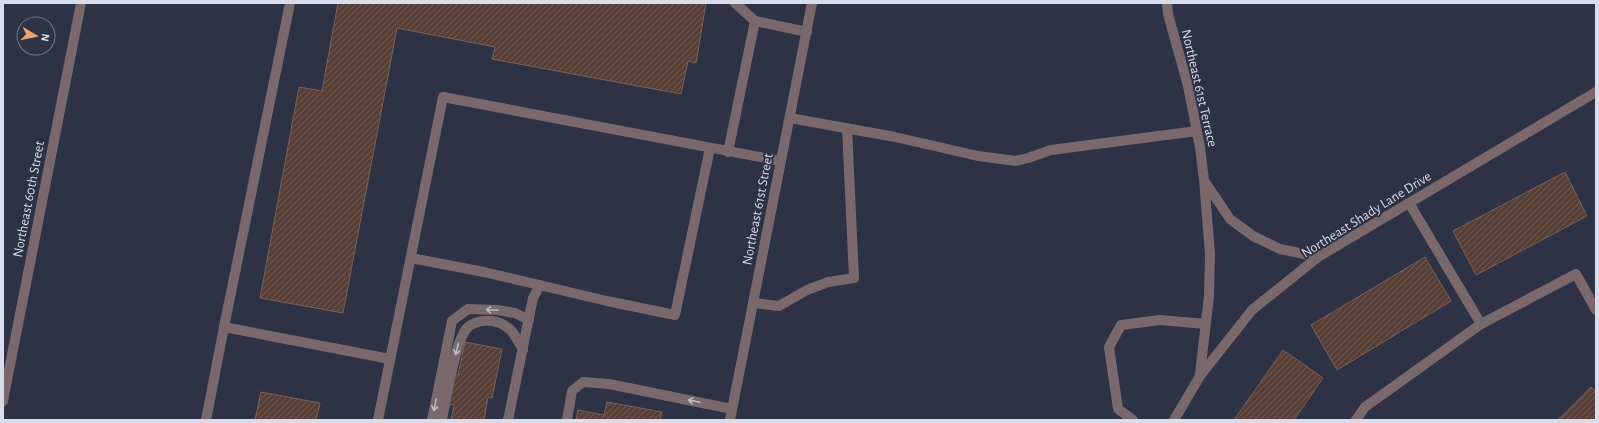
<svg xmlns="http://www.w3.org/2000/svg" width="1599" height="423" viewBox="0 0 1599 423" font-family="'Alegreya Sans',sans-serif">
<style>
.building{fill:url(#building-hatch);stroke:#7b615a}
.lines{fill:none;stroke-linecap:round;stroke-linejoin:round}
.minor{stroke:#79696c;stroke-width:10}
.oneway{stroke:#bcbac4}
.labels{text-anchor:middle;stroke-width:4;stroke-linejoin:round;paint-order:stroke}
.street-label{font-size:14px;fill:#d9dde9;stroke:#2d3245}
</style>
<defs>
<pattern id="building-hatch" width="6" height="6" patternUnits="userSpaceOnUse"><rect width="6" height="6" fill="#573f38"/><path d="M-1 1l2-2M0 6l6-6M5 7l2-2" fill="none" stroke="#6f5a55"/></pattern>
</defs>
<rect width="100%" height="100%" fill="#2d3245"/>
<!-- building -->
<g class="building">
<path d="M338 3H706L696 63 688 61 681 94 492 59 495 47 397 28 343 313 260 298 299 87 322 91Z"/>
<path d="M1565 172 1587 216 1476 275 1453 231Z"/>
<path d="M1425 257 1451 301 1337 370 1311 325Z"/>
<path d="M465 342 502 349 492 398 488 397 484 420H451L454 405 448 404 454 374 458 375Z"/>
<path d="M1283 350 1323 378 1294 420H1234Z"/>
<path d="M1591 387 1596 392V420H1558Z"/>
<path d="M261 392 320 403 316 420H255Z"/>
<path d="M607 402 662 412 660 420H576L578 410 604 415Z"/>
</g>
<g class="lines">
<!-- minor -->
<g class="minor">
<path d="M735 3 755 21"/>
<path d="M1167 3 1168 14 1188 86 1200 147 1204 180 1210 254 1209 296 1200 374"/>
<path d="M790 118 895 137 978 156 1016 161 1028 158 1051 150 1197 131"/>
<path d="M728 152 755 21 807 32"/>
<path d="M1205 182 1230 219 1253 236 1280 249 1318 257"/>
<path d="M1409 203 1481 324"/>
<path d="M411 258 484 272 607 301 675 315 710 148"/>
<path d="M753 303 779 306 807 290 828 282 854 278 847 128"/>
<path d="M224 327 290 3"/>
<path d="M3 401 81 3"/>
<path d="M206 420 224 327 390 359"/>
<path d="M378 420 443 97 781 161"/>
<path d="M432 420 452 321 468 309 497 310 515 313 529 320"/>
<path d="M442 420C446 400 455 341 467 328 474 321 484 320 493 321 511 325 515 335 523 350"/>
<path d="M508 420 533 298 540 285"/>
<path d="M567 420 572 391 583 382 609 384 732 409"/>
<path d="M730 420 812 3"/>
<path d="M1133 420 1118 409 1109 347 1121 325 1160 320 1206 324"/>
<path d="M1174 420 1200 376 1252 310 1318 257 1596 92"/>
<path d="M1356 420 1365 407 1481 324 1576 274 1596 310"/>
</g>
</g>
<!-- one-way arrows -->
<defs><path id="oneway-shaft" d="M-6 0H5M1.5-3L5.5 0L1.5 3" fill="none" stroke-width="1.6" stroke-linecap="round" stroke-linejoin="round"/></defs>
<g class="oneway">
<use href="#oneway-shaft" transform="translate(492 310) rotate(-177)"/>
<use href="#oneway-shaft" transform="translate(457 349) rotate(104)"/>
<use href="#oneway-shaft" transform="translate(694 401) rotate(-168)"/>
<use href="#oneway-shaft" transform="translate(435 405) rotate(101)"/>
</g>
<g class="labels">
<!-- street labels -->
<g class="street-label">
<text transform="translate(1200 88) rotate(77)" y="5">Northeast 61st Terrace</text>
<text transform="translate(28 199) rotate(-79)" y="5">Northeast 60th Street</text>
<text transform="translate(757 209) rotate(-79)" y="5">Northeast 61st Street</text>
<text transform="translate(1366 214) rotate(-32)" y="5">Northeast Shady Lane Drive</text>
</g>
</g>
<!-- border -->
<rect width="1599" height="423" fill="none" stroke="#d9dde9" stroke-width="8"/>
<!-- north arrow -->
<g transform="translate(36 36) rotate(100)"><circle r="19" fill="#2d3245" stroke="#727687"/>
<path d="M0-3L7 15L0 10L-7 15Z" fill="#f0a279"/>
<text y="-6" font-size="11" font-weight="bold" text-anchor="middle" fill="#d9dde9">N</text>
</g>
</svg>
